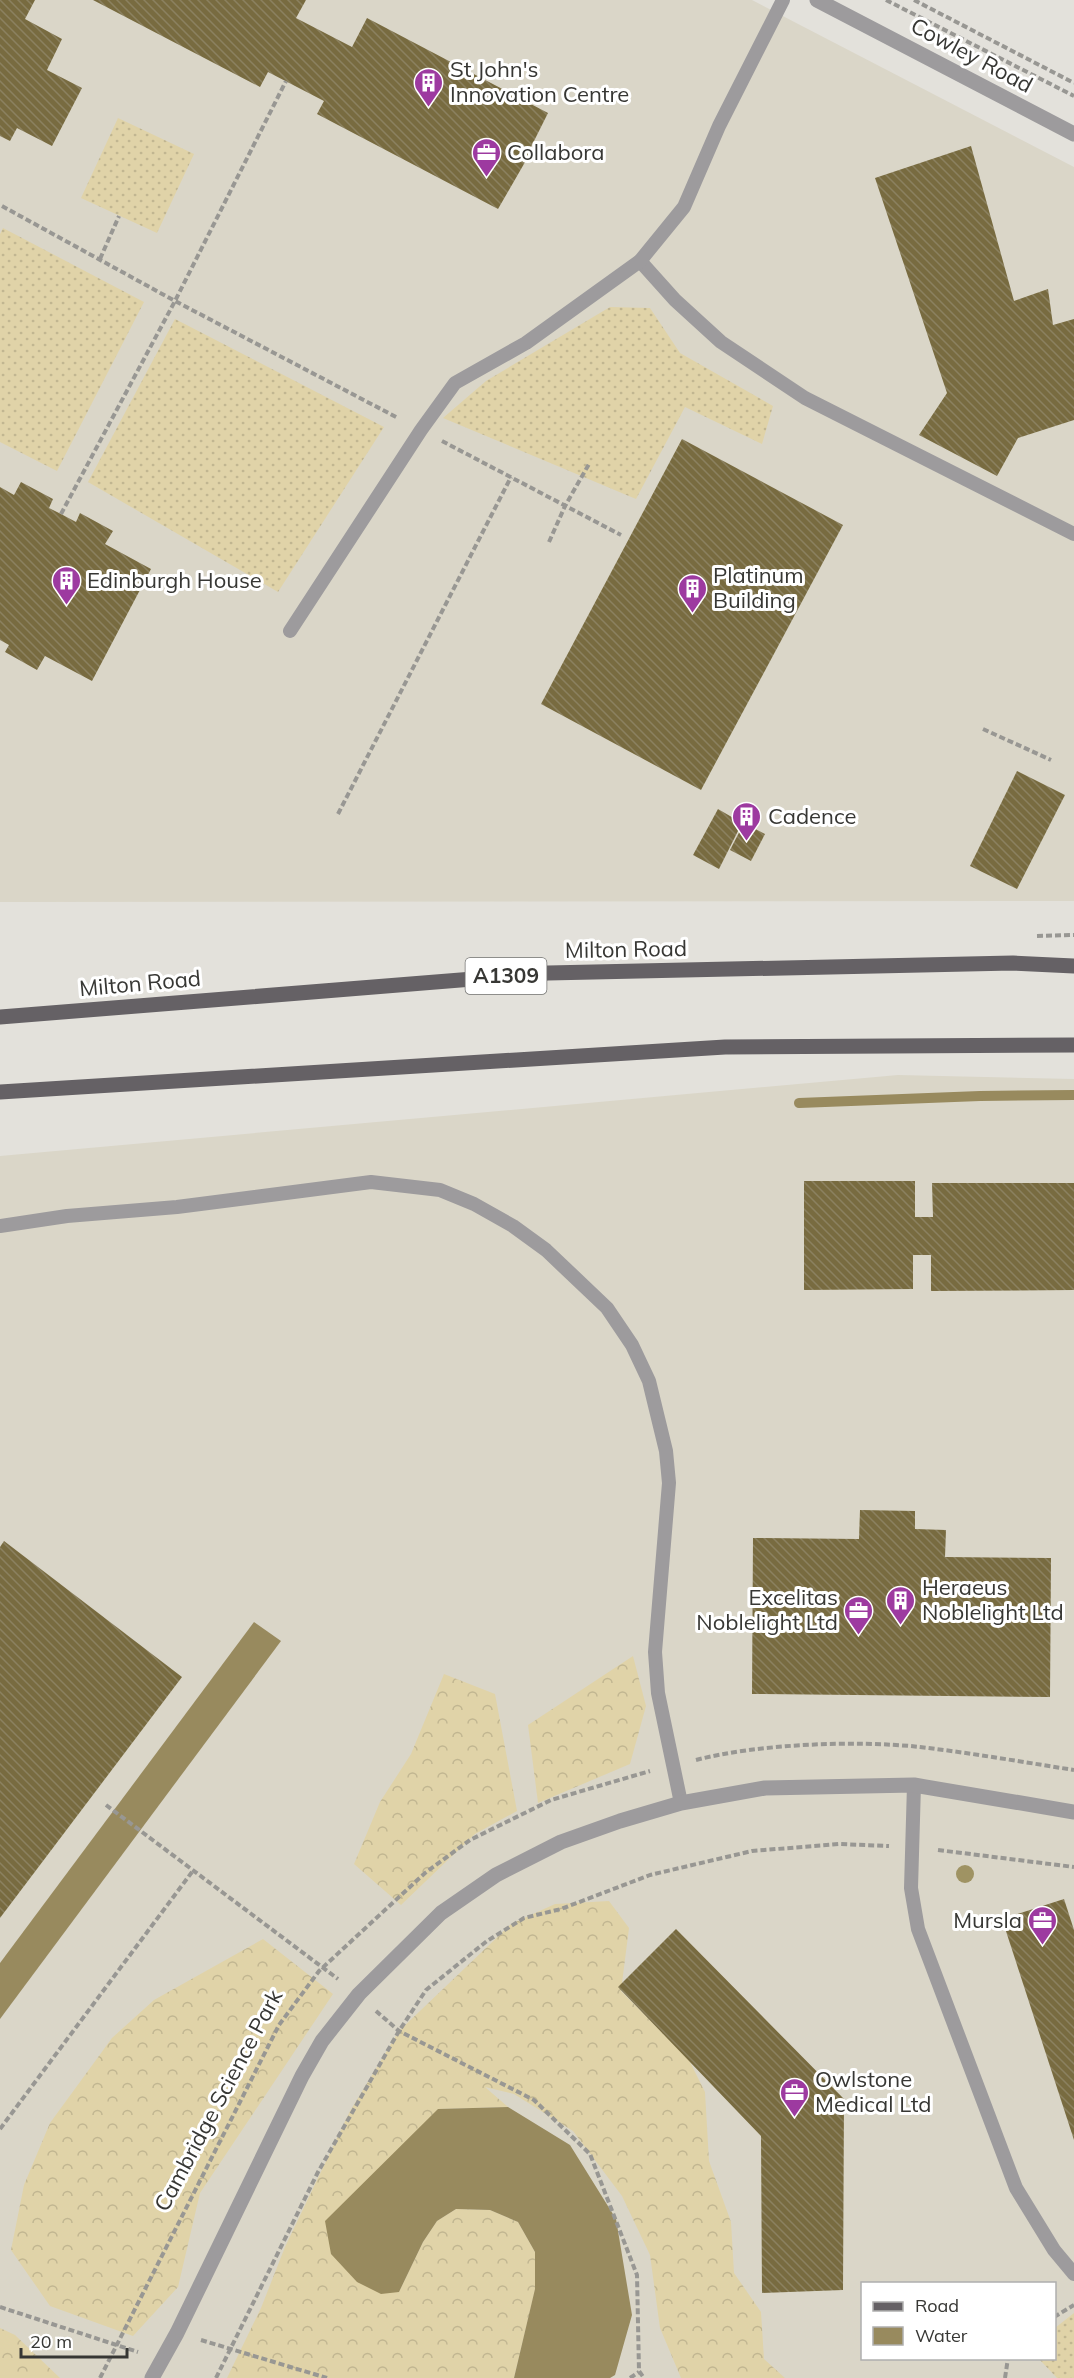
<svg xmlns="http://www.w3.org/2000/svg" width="1074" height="2378" viewBox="0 0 1074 2378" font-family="Mulish,sans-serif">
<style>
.built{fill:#dad6c8;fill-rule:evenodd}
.grass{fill:url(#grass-dots)}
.forest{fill:url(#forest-crowns)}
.water{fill:#988a5e}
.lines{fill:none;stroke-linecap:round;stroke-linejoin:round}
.stream{stroke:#988a5e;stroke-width:10}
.building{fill:url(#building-back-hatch)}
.path{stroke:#989793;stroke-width:4;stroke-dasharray:6 3;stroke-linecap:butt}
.lane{stroke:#9d9b9d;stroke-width:14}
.street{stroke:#9d9b9d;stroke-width:15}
.primary{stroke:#656165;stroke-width:15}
.tree{fill:#9f9363}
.labels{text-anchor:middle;stroke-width:6;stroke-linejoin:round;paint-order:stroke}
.shield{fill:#fff;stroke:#737371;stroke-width:1.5}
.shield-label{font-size:21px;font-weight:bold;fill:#373734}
.street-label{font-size:22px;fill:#373734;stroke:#fff}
.poi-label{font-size:22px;fill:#373734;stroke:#fff;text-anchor:start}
</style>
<defs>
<pattern id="grass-dots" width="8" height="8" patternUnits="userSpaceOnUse" patternTransform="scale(1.5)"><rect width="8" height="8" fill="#e0d3a8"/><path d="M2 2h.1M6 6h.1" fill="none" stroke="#c1b691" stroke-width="1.8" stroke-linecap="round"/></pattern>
<pattern id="forest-crowns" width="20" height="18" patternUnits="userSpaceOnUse" patternTransform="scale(1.5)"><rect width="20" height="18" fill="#e0d3a8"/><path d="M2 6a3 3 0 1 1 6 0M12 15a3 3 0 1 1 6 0" fill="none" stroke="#c1b691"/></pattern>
<pattern id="building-back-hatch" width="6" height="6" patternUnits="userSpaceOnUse" patternTransform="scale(1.5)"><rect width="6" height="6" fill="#786b40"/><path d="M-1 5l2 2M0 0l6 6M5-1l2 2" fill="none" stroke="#8b8160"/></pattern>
</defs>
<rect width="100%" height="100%" fill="#e3e1db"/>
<!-- built -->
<g class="built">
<path d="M0 0H752L1074 167V901L0 902Z"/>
<path d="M898 1075 1074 1079V2378H0V1156ZM862 2284H1054V2358H862Z"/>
</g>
<!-- grass -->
<g class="grass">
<path d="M118 118 194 154 157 233 81 198Z"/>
<path d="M3 228 144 302 57 471 0 442V234Z"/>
<path d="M610 307 650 308 680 353 773 406 762 444 685 407 636 499 443 418 486 381Z"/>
<path d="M175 319 384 427 278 592 88 482Z"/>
<path d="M1074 2313V2378H1057L1039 2359 1054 2358 1055 2328Z"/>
</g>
<!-- forest -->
<g class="forest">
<path d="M633 1656 646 1706 630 1764 538 1803 528 1725Z"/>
<path d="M444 1674 495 1694 517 1811 475 1834 401 1905 354 1864 380 1802 411 1754Z"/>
<path d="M609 1901 629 1928 621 1991 689 2060 705 2092 709 2161 731 2222 734 2273 761 2312 764 2359 785 2378H681L660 2328 650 2255 622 2196 573 2131 514 2094 485 2087 508 2107 438 2109 399 2292 423 2242 437 2221 456 2209 490 2210 518 2222 535 2252V2290L514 2378H227L261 2308 285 2247 350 2111 399 2031 511 1924 555 1904Z"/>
<path d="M263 1939 333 1994 200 2193 178 2287 133 2336 50 2306 11 2250 24 2185 50 2123 112 2038 154 2000Z"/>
<path d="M0 2328 15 2335 60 2378H0Z"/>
</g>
<!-- water -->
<g class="water">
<path d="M254 1622 281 1641 0 2019V1963Z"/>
<path d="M508 2107 570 2145 616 2219 632 2315 615 2375 610 2378H514L535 2289V2252L518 2222 490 2210 456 2209 437 2221 423 2242 399 2292 381 2294 357 2282 331 2254 325 2221 438 2109Z"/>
</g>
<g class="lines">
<!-- stream -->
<path class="stream" d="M799 1103 980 1096 1074 1095"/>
</g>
<!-- building -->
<g class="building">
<path d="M0 0H35L25 19 62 39 47 70 82 88 52 146 17 128 10 141 0 136Z"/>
<path d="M93 0H306L296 18 352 47 367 18 548 113 530 149 532 150 498 209 317 114 324 101 268 72 260 87Z"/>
<path d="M971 146 1014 301 1048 289 1053 325 1074 319V420L1018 438 997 476 919 435 947 393 875 178Z"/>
<path d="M682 439 843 525 701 790 541 704Z"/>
<path d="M21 482 53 499 49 508 61 514 76 522 80 513 113 531 105 544 151 569 92 681 45 656 37 670 5 652 9 645 0 640V487L14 495Z"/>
<path d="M1017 771 1065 795 1017 889 970 866Z"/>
<path d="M718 809 742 823 719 869 693 855Z"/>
<path d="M744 823 765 834 751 861 730 850Z"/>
<path d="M804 1181H915V1217H933L932 1183H1074V1290L931 1291V1255H913V1289L804 1290Z"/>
<path d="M860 1510 915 1511V1529L946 1530 945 1557 1051 1558 1050 1697 752 1694 753 1538 859 1539Z"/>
<path d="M4 1541 182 1677 0 1918V1547Z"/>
<path d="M1064 1899 1074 1930V2140L1002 1919Z"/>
<path d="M676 1929 844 2099 843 2290 762 2293 761 2136 618 1987Z"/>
</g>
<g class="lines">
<!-- path -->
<g class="path">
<path d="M886 0 1074 96"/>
<path d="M914 0 1074 83"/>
<path d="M2 206 175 301 398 418"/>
<path d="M100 259 119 216"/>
<path d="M442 441 621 535"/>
<path d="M61 514 175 301 286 81"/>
<path d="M549 542 565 506 589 464"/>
<path d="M983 729 1051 760"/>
<path d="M338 814 511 477"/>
<path d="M1037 936 1074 935"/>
<path d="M696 1760C757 1744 856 1740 920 1747 971 1753 1023 1762 1074 1770"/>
<path d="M106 1805 338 1979"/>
<path d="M938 1850 1074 1867"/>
<path d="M376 2011 399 2031 534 2100 590 2154 637 2275 639 2371 644 2378"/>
<path d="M0 2129 192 1872"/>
<path d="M0 2307 138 2352"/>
<path d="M1054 2317 1074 2305"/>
<path d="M201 2340 327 2378"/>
<path d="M100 2378 279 2025 319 1971 425 1873 470 1840 551 1800 650 1771"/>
<path d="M216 2378 318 2172 399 2031 426 1990 487 1941 524 1918 561 1909 650 1875 752 1851 839 1844 889 1846"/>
<path d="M630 2378 639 2372"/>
<path d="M1005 2378 1008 2358"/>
</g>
<!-- lane -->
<g class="lane">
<path d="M640 261 675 300 721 342 805 398 1074 534"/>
<path d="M290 631 421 430 455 383 526 343 640 261 684 207 719 126 783 0"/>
<path d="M0 1226 67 1216 177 1207 371 1182 440 1190 474 1204 513 1226 546 1250 607 1308 632 1345 649 1381 666 1451 669 1483 655 1652 658 1693 681 1803"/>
<path d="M914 1785 911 1888 918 1929 1016 2188 1054 2250 1074 2274"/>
</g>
<!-- street -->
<g class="street">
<path d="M817 0 1074 134"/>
<path d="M152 2378 177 2333 302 2076 322 2041 359 1994 441 1913 496 1875 561 1842 620 1821 681 1803 765 1788 914 1785 1074 1812"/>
</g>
<!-- primary -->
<g class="primary">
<path d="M0 1017 548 973 1013 963 1074 966"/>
<path d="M0 1092 725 1047 1074 1045"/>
</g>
</g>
<!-- trees -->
<circle class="tree" cx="965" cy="1874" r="9"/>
<!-- icons -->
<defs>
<symbol id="building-pin" viewBox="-11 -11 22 30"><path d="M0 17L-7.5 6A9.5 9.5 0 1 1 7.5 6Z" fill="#9d3aa0" stroke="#fff"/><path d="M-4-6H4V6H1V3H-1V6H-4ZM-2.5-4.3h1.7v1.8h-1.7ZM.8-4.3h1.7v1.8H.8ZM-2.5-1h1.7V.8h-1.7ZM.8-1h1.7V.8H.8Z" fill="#fff"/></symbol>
<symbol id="office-pin" viewBox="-11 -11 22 30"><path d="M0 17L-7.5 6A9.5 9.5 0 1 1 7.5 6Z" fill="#9d3aa0" stroke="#fff"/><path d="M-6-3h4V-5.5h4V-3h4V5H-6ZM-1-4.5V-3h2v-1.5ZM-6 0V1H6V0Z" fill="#fff"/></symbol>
</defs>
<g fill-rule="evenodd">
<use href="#building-pin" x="412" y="66" width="33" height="45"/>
<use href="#office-pin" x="470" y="136" width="33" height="45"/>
<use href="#building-pin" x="50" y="564" width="33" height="45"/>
<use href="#building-pin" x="676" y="572" width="33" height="45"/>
<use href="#building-pin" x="730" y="800" width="33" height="45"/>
<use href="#building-pin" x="884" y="1584" width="33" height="45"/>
<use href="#office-pin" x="842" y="1594" width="33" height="45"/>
<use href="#office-pin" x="1026" y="1904" width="33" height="45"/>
<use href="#office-pin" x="778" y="2076" width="33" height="45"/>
</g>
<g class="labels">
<!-- shield labels -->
<rect class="shield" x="465.5" y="958" width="81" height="36" rx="4.5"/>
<g class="shield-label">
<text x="506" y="983">A1309</text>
</g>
<!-- street labels -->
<g class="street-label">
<text transform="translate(972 55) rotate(28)" y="8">Cowley Road</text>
<text transform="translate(626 949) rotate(-1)" y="8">Milton Road</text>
<text transform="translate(140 983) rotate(-5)" y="8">Milton Road</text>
<text transform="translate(218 2100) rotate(-62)" y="8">Cambridge Science Park</text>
</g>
<!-- poi labels -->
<g class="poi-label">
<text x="450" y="77">St John's<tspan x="450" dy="25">Innovation Centre</tspan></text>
<text x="507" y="160">Collabora</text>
<text x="713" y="583">Platinum<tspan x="713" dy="25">Building</tspan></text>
<text x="87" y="588">Edinburgh House</text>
<text x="768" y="824">Cadence</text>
<text x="922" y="1595">Heraeus<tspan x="922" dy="25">Noblelight Ltd</tspan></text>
<text x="838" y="1605" text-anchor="end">Excelitas<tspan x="838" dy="25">Noblelight Ltd</tspan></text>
<text x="1022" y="1928" text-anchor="end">Mursla</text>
<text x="815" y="2087">Owlstone<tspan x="815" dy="25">Medical Ltd</tspan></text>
</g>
</g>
<!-- legend -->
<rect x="861" y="2282" width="195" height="78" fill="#ffffff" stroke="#afafae" stroke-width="1.5"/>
<rect x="873" y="2302" width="30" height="9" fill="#656165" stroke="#afafae" stroke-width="1.5"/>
<text x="915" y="2312" font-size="18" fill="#373734">Road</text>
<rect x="873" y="2327" width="30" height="18" fill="#988a5e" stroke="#afafae" stroke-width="1.5"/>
<text x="915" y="2342" font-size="18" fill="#373734">Water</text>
<!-- scale -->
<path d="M21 2348v9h106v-9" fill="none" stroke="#373734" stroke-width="3"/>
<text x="30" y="2348" font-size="18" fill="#373734" stroke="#ffffff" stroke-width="4.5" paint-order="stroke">20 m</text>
</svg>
